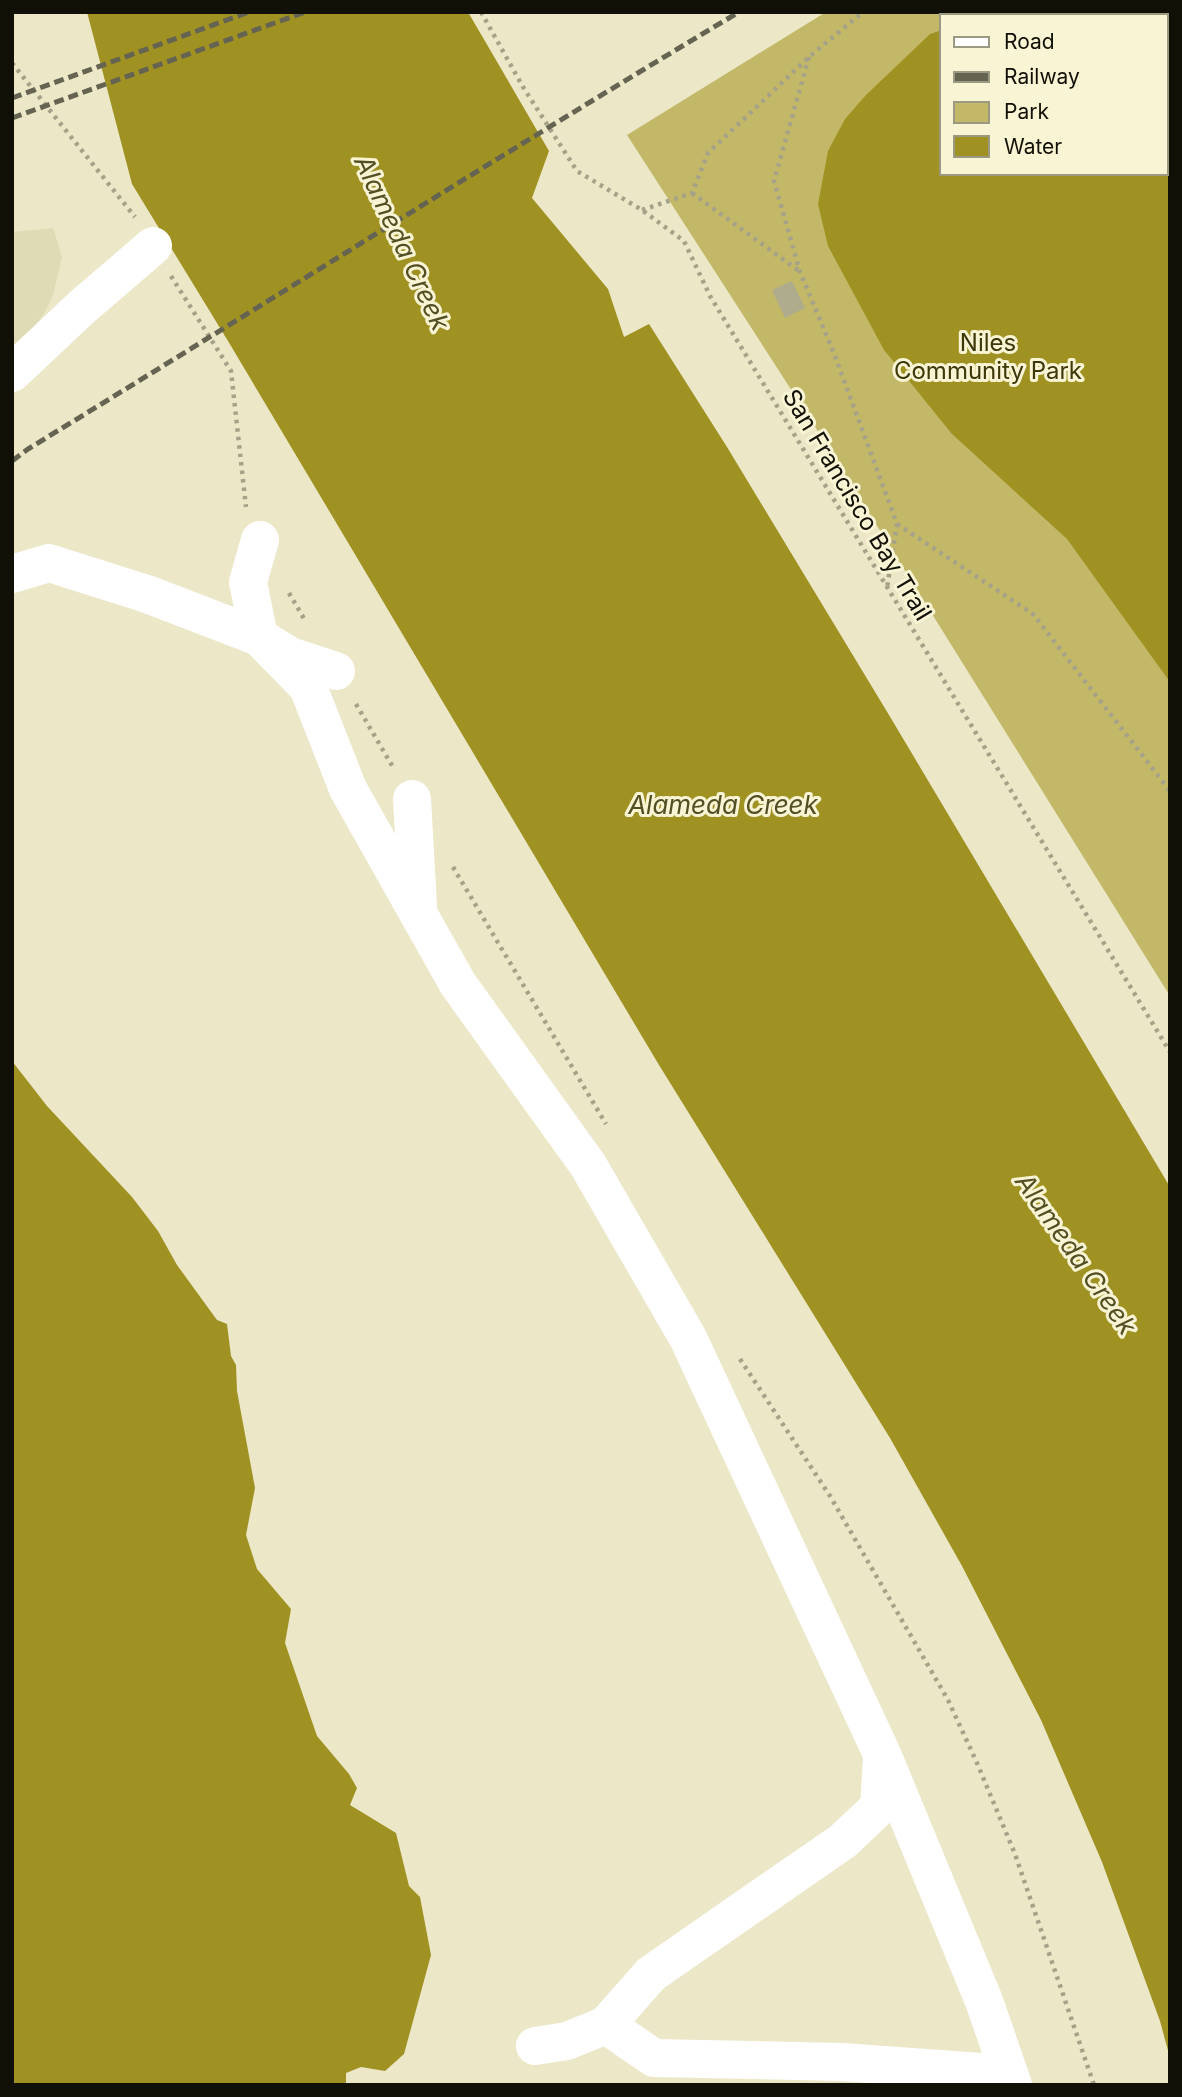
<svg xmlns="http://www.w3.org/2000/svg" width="1182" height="2097" viewBox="0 0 1182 2097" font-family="Inter,sans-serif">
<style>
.built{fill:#dfdbb4}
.green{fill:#c2b868;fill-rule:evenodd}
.water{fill:#a09222}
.building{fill:#afab8d}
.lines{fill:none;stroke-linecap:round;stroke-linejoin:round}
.path{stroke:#a5a289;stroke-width:4.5;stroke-dasharray:3.5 5;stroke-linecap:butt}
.minor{stroke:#fff;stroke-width:38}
.rail{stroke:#656351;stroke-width:5;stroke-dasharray:10 5;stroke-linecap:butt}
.labels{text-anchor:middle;stroke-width:6;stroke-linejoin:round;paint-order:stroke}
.park-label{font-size:24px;fill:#3d3709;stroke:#f8f4d4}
.street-label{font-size:24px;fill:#111006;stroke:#f8f4d4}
.water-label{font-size:26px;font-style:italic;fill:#544e23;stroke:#f8f4d4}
</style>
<rect width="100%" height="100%" fill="#ebe7c7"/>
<!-- built -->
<path class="built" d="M53 228 62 257 53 295 45 312 33 328 12 346V232Z"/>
<!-- green -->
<path class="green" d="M826 12H1170V996L823 439 627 135ZM942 16H1166V173H942Z"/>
<!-- water -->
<g class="water">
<path d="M87 12H468L549 151 532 198 608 289 624 337 649 324 727 447 889 715 1170 1187V2058L1160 2021 1102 1862 1041 1720 962 1566 890 1438 659 1065 228 341 132 184Z"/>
<path d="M995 12H1170V682L1067 539 952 434 884 350 828 246 818 204 828 151 845 119 866 95 930 34 942 30V173H1166V16H984Z"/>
<path d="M12 1061 47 1106 132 1197 158 1231 177 1265 217 1320 227 1324 231 1356 236 1365 237 1391 255 1488 246 1535 257 1569 291 1609 285 1643 317 1736 349 1774 357 1788 350 1805 396 1833 409 1886 420 1897 431 1955 404 2054 385 2071 361 2067 346 2073V2084L344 2085H12Z"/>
</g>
<!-- building -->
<path class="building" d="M792 281 805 308 785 318 772 290Z"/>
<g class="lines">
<!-- path -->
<g class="path">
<path d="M481 12 523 87 577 171 642 210 684 241 710 296 1170 1052"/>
<path d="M809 57 774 181 800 272 835 356 897 524 887 588"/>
<path d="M12 63 135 217"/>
<path d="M692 193 799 271"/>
<path d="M642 210 692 193 708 153 809 57 863 12"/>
<path d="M171 276 231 371 246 507"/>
<path d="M897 524 1033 614 1170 791"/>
<path d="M289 593 306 622"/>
<path d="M356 704 394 769"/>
<path d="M453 867 606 1124"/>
<path d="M740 1359 830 1496 948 1700 977 1763 1015 1854 1094 2085"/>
</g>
<!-- minor -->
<g class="minor">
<path d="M12 373 82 307 153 246"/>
<path d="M260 540 248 582 259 637 290 656 336 671"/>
<path d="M12 574 49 563 147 594 259 637 308 687 348 789 458 984 588 1165 688 1338 882 1754 984 2001 1013 2085"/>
<path d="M412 799 418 905"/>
<path d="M882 1759 879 1807 843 1841 651 1974 606 2025 654 2058 842 2062 1009 2074"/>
<path d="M535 2046 567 2041 606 2025"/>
</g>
<!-- rail -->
<g class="rail">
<path d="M12 98 249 12"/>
<path d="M12 118 305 12"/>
<path d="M12 461 28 449C265 304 500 155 739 12"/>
</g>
</g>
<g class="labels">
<!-- park labels -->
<g class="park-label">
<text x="988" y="351">Niles<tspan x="988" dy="28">Community Park</tspan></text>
</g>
<!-- street labels -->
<g class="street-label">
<text transform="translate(857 505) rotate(59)" y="8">San Francisco Bay Trail</text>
</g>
<!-- water labels -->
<g class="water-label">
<text transform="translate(402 243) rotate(65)" y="9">Alameda Creek</text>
<text x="723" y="814">Alameda Creek</text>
<text transform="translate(1076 1254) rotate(55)" y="9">Alameda Creek</text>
</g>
</g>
<!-- border -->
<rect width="1182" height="2097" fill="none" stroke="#111006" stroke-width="28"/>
<!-- legend -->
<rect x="940" y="14" width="228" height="161" fill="#f8f4d4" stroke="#9c9982" stroke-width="2"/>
<rect x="954" y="37" width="35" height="10" fill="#ffffff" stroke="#9c9982" stroke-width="2"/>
<text x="1004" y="49" font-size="21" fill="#111006">Road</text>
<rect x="954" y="72" width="35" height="10" fill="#656351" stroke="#9c9982" stroke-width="2"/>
<text x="1004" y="84" font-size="21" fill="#111006">Railway</text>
<rect x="954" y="102" width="35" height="21" fill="#c2b868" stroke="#9c9982" stroke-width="2"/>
<text x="1004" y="119" font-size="21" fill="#111006">Park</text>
<rect x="954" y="136" width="35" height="21" fill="#a09222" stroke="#9c9982" stroke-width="2"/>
<text x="1004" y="154" font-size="21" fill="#111006">Water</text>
</svg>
